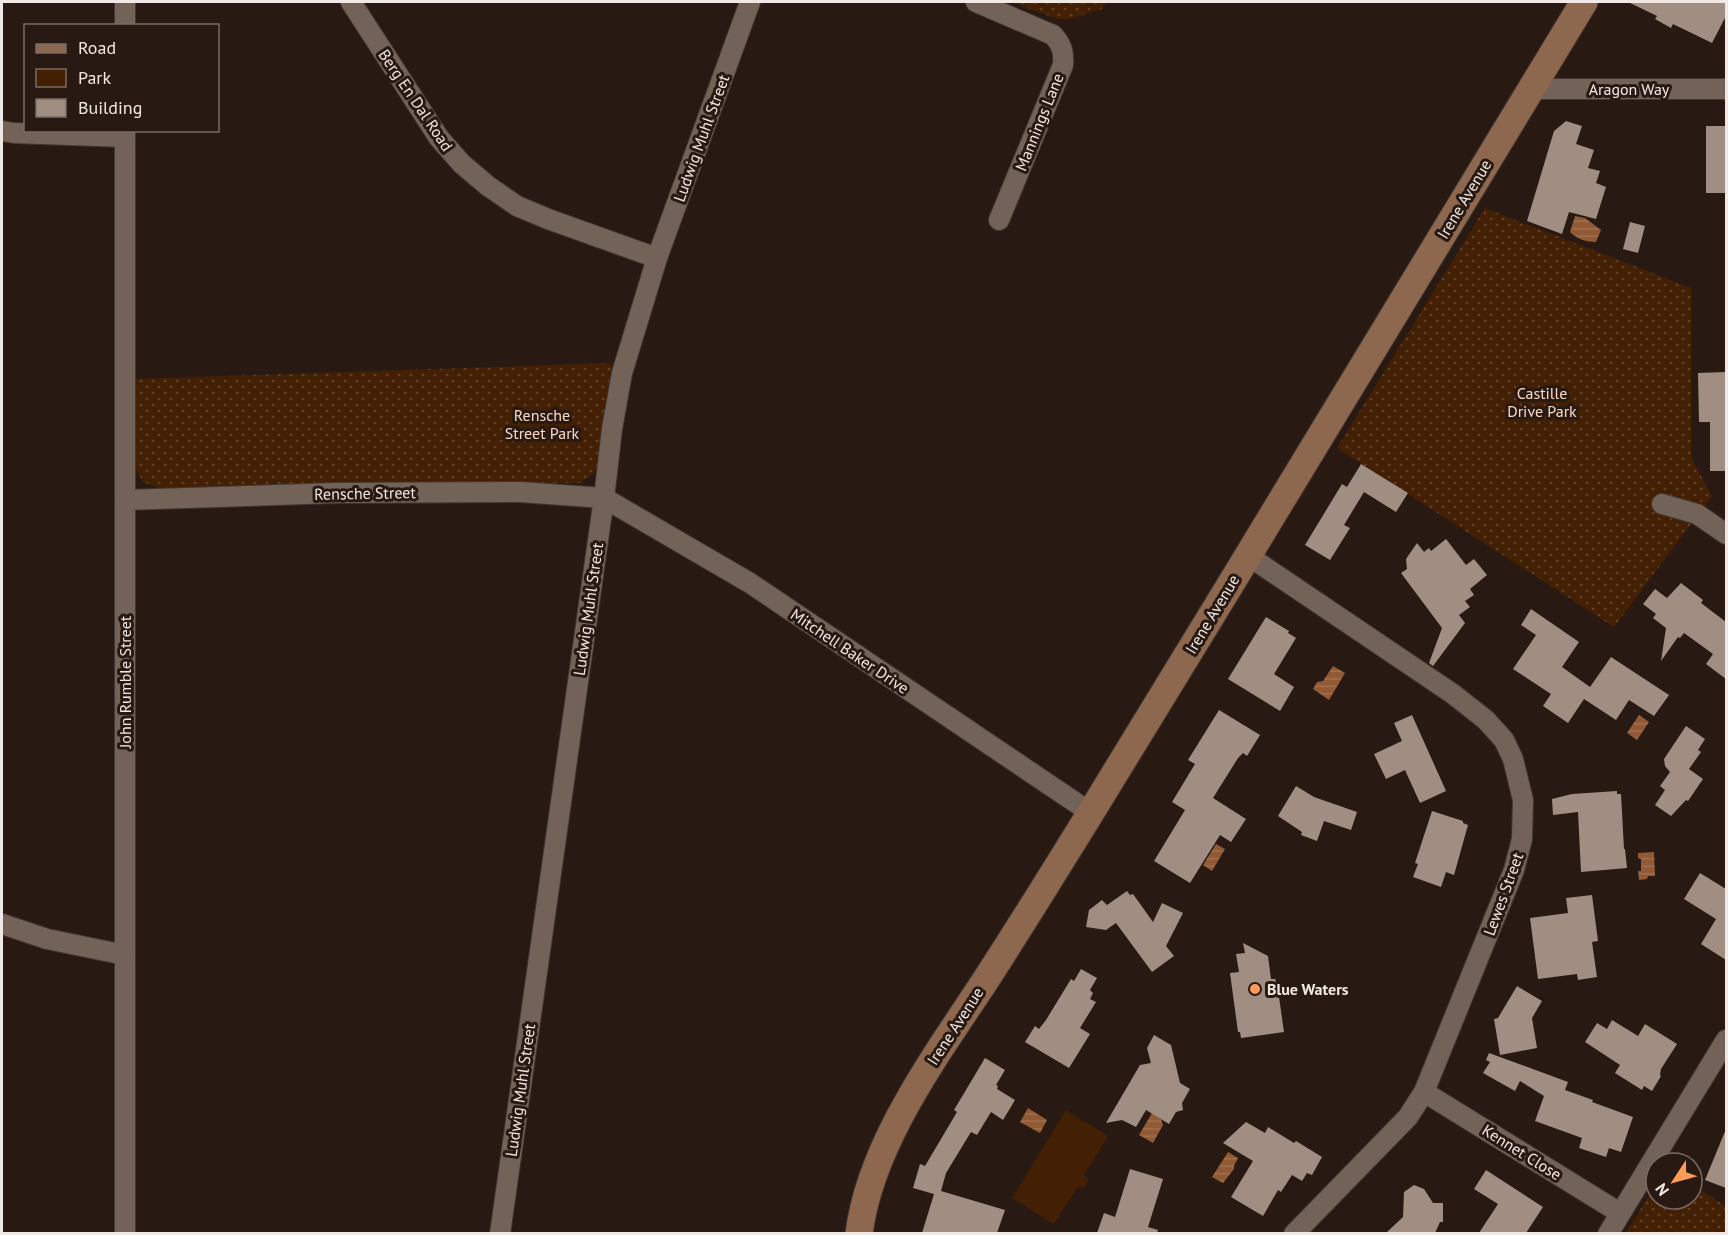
<svg xmlns="http://www.w3.org/2000/svg" width="1728" height="1235" viewBox="0 0 1728 1235" font-family="'PT Sans',sans-serif">
<style>
.green{fill:url(#green-dots)}
.pitch{fill:#431f04}
.water{fill:url(#water-rules)}
.building{fill:#a08e83}
.lines{fill:none;stroke-linecap:round;stroke-linejoin:round}
.street-casing{stroke:#423733;stroke-width:22}
.secondary-casing{stroke:#423733;stroke-width:29}
.street{stroke:#736258;stroke-width:20}
.secondary{stroke:#8d674e;stroke-width:27}
.poi-dot{fill:#fe9b59;stroke:#281a12;stroke-width:2}
.labels{text-anchor:middle;stroke-width:6;stroke-linejoin:round;paint-order:stroke}
.street-label{font-size:16px;fill:#f2e8e3;stroke:#281a12}
.park-label{font-size:16px;fill:#fbd8c3;stroke:#281a12}
.poi-label{font-size:16px;font-weight:bold;fill:#f2e8e3;stroke:#281a12;text-anchor:start}
</style>
<defs>
<pattern id="green-dots" width="8" height="8" patternUnits="userSpaceOnUse" patternTransform="scale(1.5)"><rect width="8" height="8" fill="#431f04"/><path d="M2 2h.1M6 6h.1" fill="none" stroke="#5f4028" stroke-width="1.8" stroke-linecap="round"/></pattern>
<pattern id="water-rules" width="6" height="5" patternUnits="userSpaceOnUse" patternTransform="scale(1.5)"><rect width="6" height="5" fill="#915934"/><path d="M0 2.5h6" fill="none" stroke="#a17151"/></pattern>
</defs>
<rect width="100%" height="100%" fill="#281a12"/>
<!-- green -->
<g class="green">
<path d="M1011 2H1106L1102 9 1069 19H1058Z"/>
<path d="M1485 208 1691 288V457L1712 496 1614 627 1337 448Z"/>
<path d="M612 363 598 467 593 474 580 483 158 488 143 482 136 469 134 379Z"/>
<path d="M1656 1184V1199H1692V1185L1726 1206V1233H1626Z"/>
</g>
<!-- pitch -->
<path class="pitch" d="M1066 1110 1108 1136 1084 1175 1089 1179 1083 1189 1078 1186 1054 1224 1012 1198Z"/>
<!-- water -->
<g class="water">
<path d="M1575 216 1585 218 1601 230 1596 242C1586 242 1577 239 1570 232Z"/>
<path d="M1333 666 1345 673 1329 700 1313 689 1317 682 1323 681Z"/>
<path d="M1639 715 1649 722 1637 740 1627 733Z"/>
<path d="M1216 844 1225 849 1212 871 1203 865Z"/>
<path d="M1654 852 1655 876H1648L1647 879 1639 880 1638 871H1641V859L1638 858V853Z"/>
<path d="M1028 1108 1047 1120 1040 1133 1020 1122Z"/>
<path d="M1152 1113 1161 1119 1163 1125 1153 1143 1139 1135Z"/>
<path d="M1228 1152 1238 1158 1234 1166V1169L1223 1183 1212 1177Z"/>
</g>
<!-- building -->
<g class="building">
<path d="M1628 2H1726V16L1712 43 1673 24 1671 28 1655 19 1657 16Z"/>
<path d="M1566 121 1582 126 1576 144 1594 150 1588 168 1600 171 1596 183 1606 187 1596 219 1569 212 1562 234 1527 221 1554 131Z"/>
<rect x="1706" y="126" width="20" height="67"/>
<path d="M1630 222 1645 226 1638 253 1623 249Z"/>
<path d="M1726 372V471H1710V422H1699L1698 373Z"/>
<path d="M1361 464 1408 493 1396 512 1364 492 1344 525 1350 528 1330 560 1305 545 1342 484 1347 487Z"/>
<path d="M1446 539 1466 565 1474 559 1487 575 1470 589 1474 595 1465 601 1470 607 1459 615 1465 623 1433 666 1429 663 1442 628 1401 573 1407 569 1406 559 1417 543 1424 552 1429 548 1431 551Z"/>
<path d="M1681 583 1703 600 1701 603 1726 622V679L1706 664 1713 654 1684 633 1680 638 1678 637 1661 661 1666 628 1653 618 1656 614 1643 604 1655 589 1667 598Z"/>
<path d="M1531 609 1579 642 1562 667 1590 687 1611 657 1669 695 1654 716 1629 700 1616 720 1584 699 1568 723 1543 706 1551 694 1513 669 1536 635 1521 625Z"/>
<path d="M1266 617 1289 631 1288 633 1296 638 1274 674 1294 687 1280 711 1228 679Z"/>
<path d="M1219 710 1260 735 1247 756 1243 753 1238 758 1213 798 1246 819 1231 842 1220 835 1190 883 1154 861 1185 810 1172 802 1195 764 1188 760Z"/>
<path d="M1412 715 1446 791 1420 803 1405 770 1386 779 1374 754 1402 741 1394 723Z"/>
<path d="M1686 726 1705 739 1698 750 1701 752 1689 769 1703 779 1688 801 1686 800 1671 816 1655 805 1665 790 1660 786 1670 772 1665 766 1664 759Z"/>
<path d="M1296 786 1314 797 1357 812 1351 830 1324 821 1317 841 1301 835 1302 832 1278 816Z"/>
<path d="M1617 791V794H1621L1624 849H1625L1627 868 1581 872 1578 812 1553 815 1552 799 1572 794Z"/>
<path d="M1432 811 1463 821V823L1468 825 1454 875 1446 872 1441 887 1413 877 1418 864 1415 863Z"/>
<path d="M1700 873 1726 889V960L1701 944 1716 919 1684 899Z"/>
<path d="M1127 891 1130 895 1133 894 1153 922 1162 903 1183 913 1166 946 1174 956 1152 972 1116 923 1106 930 1086 927 1089 910 1102 900 1107 905Z"/>
<path d="M1592 895 1598 941 1592 942 1597 977 1578 980 1577 974 1538 979 1530 918 1568 913 1566 898Z"/>
<path d="M1243 943 1268 956 1271 979H1275L1277 983 1284 1032 1241 1038 1240 1032H1238L1230 973 1239 972 1236 954 1245 953Z"/>
<path d="M1081 969 1097 978 1090 990 1093 993 1090 999 1096 1002 1080 1028 1090 1034 1069 1068 1025 1042 1035 1026 1039 1029 1046 1020 1071 979 1074 981Z"/>
<path d="M1517 986 1542 1001 1532 1018 1537 1048 1500 1055 1494 1019 1498 1018Z"/>
<path d="M1612 1020 1638 1036 1645 1024 1677 1044 1661 1069 1660 1075 1661 1076 1652 1091 1644 1086 1642 1090 1615 1073 1620 1065 1585 1042 1597 1023 1607 1029Z"/>
<path d="M1154 1035 1171 1045 1180 1083 1190 1089 1182 1103 1183 1110 1176 1112 1169 1124 1146 1110 1136 1127 1122 1120 1106 1123 1140 1065 1151 1063 1147 1048Z"/>
<path d="M1489 1053 1568 1082 1565 1090 1593 1100 1592 1102 1633 1117 1621 1152 1609 1148 1606 1157 1579 1148 1582 1138 1535 1121 1544 1096 1520 1081 1515 1091 1483 1073 1490 1062 1486 1060Z"/>
<path d="M985 1058 1005 1070 996 1085 998 1086 997 1089 1015 1100 1003 1120 991 1112 977 1135 971 1132 946 1173 941 1191 1005 1210 997 1233H922L934 1194 913 1188 920 1164 925 1166 957 1112 954 1110Z"/>
<path d="M1246 1122 1265 1133 1268 1127 1294 1143 1296 1141 1322 1157 1312 1175 1307 1173 1302 1181 1292 1175 1281 1192 1278 1190 1263 1216 1231 1197 1253 1161 1223 1143Z"/>
<path d="M1726 1129V1188L1705 1180Z"/>
<path d="M1130 1169 1163 1179 1148 1227 1158 1230 1157 1233H1097L1104 1213 1115 1217Z"/>
<path d="M1486 1170 1543 1207 1526 1233H1479L1498 1204 1474 1189Z"/>
<path d="M1414 1185 1424 1189 1433 1203H1443V1222H1440L1435 1233H1386L1403 1217 1404 1192Z"/>
</g>
<g class="lines">
<defs>
<g id="street">
<path d="M125 2V26"/>
<path d="M351 2 439 138 462 164 488 186 517 206 548 219 657 258"/>
<path d="M976 2 1053 35C1062 45 1064 52 1063 65L999 220"/>
<path d="M1532 89H1726"/>
<path d="M125 130V1234"/>
<path d="M2 131 14 133 125 137"/>
<path d="M125 500 335 493 520 492 604 498 750 583 1091 813"/>
<path d="M1662 504 1697 514 1726 534"/>
<path d="M1247 555 1453 694 1486 720 1504 740 1513 759 1523 800 1522 839 1514 870 1424 1092 1408 1117 1294 1234"/>
<path d="M2 924 47 939 125 955"/>
<path d="M1424 1092 1620 1213"/>
<path d="M500 1234 604 498 612 429 622 373 657 258 750 2"/>
<path d="M1608 1234 1726 1040"/>
</g>
<path id="secondary" d="M859 1234C870 1143 938 1053 987 978 1022 924 1056 869 1090 814 1256 544 1420 272 1584 2"/>
</defs>
<!-- street casing -->
<use href="#street" class="street-casing"/>
<!-- secondary casing -->
<use href="#secondary" class="secondary-casing"/>
<!-- street -->
<use href="#street" class="street"/>
<!-- secondary -->
<use href="#secondary" class="secondary"/>
</g>
<!-- markers -->
<circle class="poi-dot" cx="1255" cy="989" r="6"/>
<g class="labels">
<!-- street labels -->
<g class="street-label">
<text x="1629" y="95">Aragon Way</text>
<text transform="translate(416 100) rotate(56)" y="6">Berg En Dal Road</text>
<text transform="translate(1039 122) rotate(-68)" y="6">Mannings Lane</text>
<text transform="translate(701 138) rotate(-70)" y="6">Ludwig Muhl Street</text>
<text transform="translate(1464 199) rotate(-59)" y="6">Irene Avenue</text>
<text transform="translate(365 493) rotate(-1)" y="6">Rensche Street</text>
<text transform="translate(588 609) rotate(-82)" y="6">Ludwig Muhl Street</text>
<text transform="translate(1212 614) rotate(-59)" y="6">Irene Avenue</text>
<text transform="translate(850 651) rotate(34)" y="6">Mitchell Baker Drive</text>
<text transform="translate(125 682) rotate(-90)" y="6">John Rumble Street</text>
<text transform="translate(1503 894) rotate(-70)" y="6">Lewes Street</text>
<text transform="translate(955 1026) rotate(-57)" y="6">Irene Avenue</text>
<text transform="translate(520 1090) rotate(-82)" y="6">Ludwig Muhl Street</text>
<text transform="translate(1522 1152) rotate(32)" y="6">Kennet Close</text>
</g>
<!-- park labels -->
<g class="park-label">
<text x="1542" y="399">Castille<tspan x="1542" dy="18">Drive Park</tspan></text>
<text x="542" y="421">Rensche<tspan x="542" dy="18">Street Park</tspan></text>
</g>
<!-- poi labels -->
<g class="poi-label">
<text x="1267" y="995">Blue Waters</text>
</g>
</g>
<!-- border -->
<rect width="1728" height="1235" fill="none" stroke="#f2e8e3" stroke-width="6"/>
<!-- legend -->
<rect x="24" y="24" width="195" height="108" fill="#281a12" stroke="#796c66" stroke-width="1.5"/>
<rect x="36" y="44" width="30" height="9" fill="#8d674e" stroke="#796c66" stroke-width="1.5"/>
<text x="78" y="54" font-size="18" fill="#f2e8e3">Road</text>
<rect x="36" y="69" width="30" height="18" fill="#431f04" stroke="#796c66" stroke-width="1.5"/>
<text x="78" y="84" font-size="18" fill="#f2e8e3">Park</text>
<rect x="36" y="99" width="30" height="18" fill="#a08e83" stroke="#796c66" stroke-width="1.5"/>
<text x="78" y="114" font-size="18" fill="#f2e8e3">Building</text>
<!-- north arrow -->
<g transform="translate(1674 1181) rotate(234)"><circle r="28" fill="#281a12" stroke="#796c66" stroke-width="1.5"/>
<path d="M0-4.5L10 22L0 15L-10 22Z" fill="#fe9b59"/>
<text y="-9" font-size="16" font-weight="bold" text-anchor="middle" fill="#f2e8e3">N</text>
</g>
</svg>
